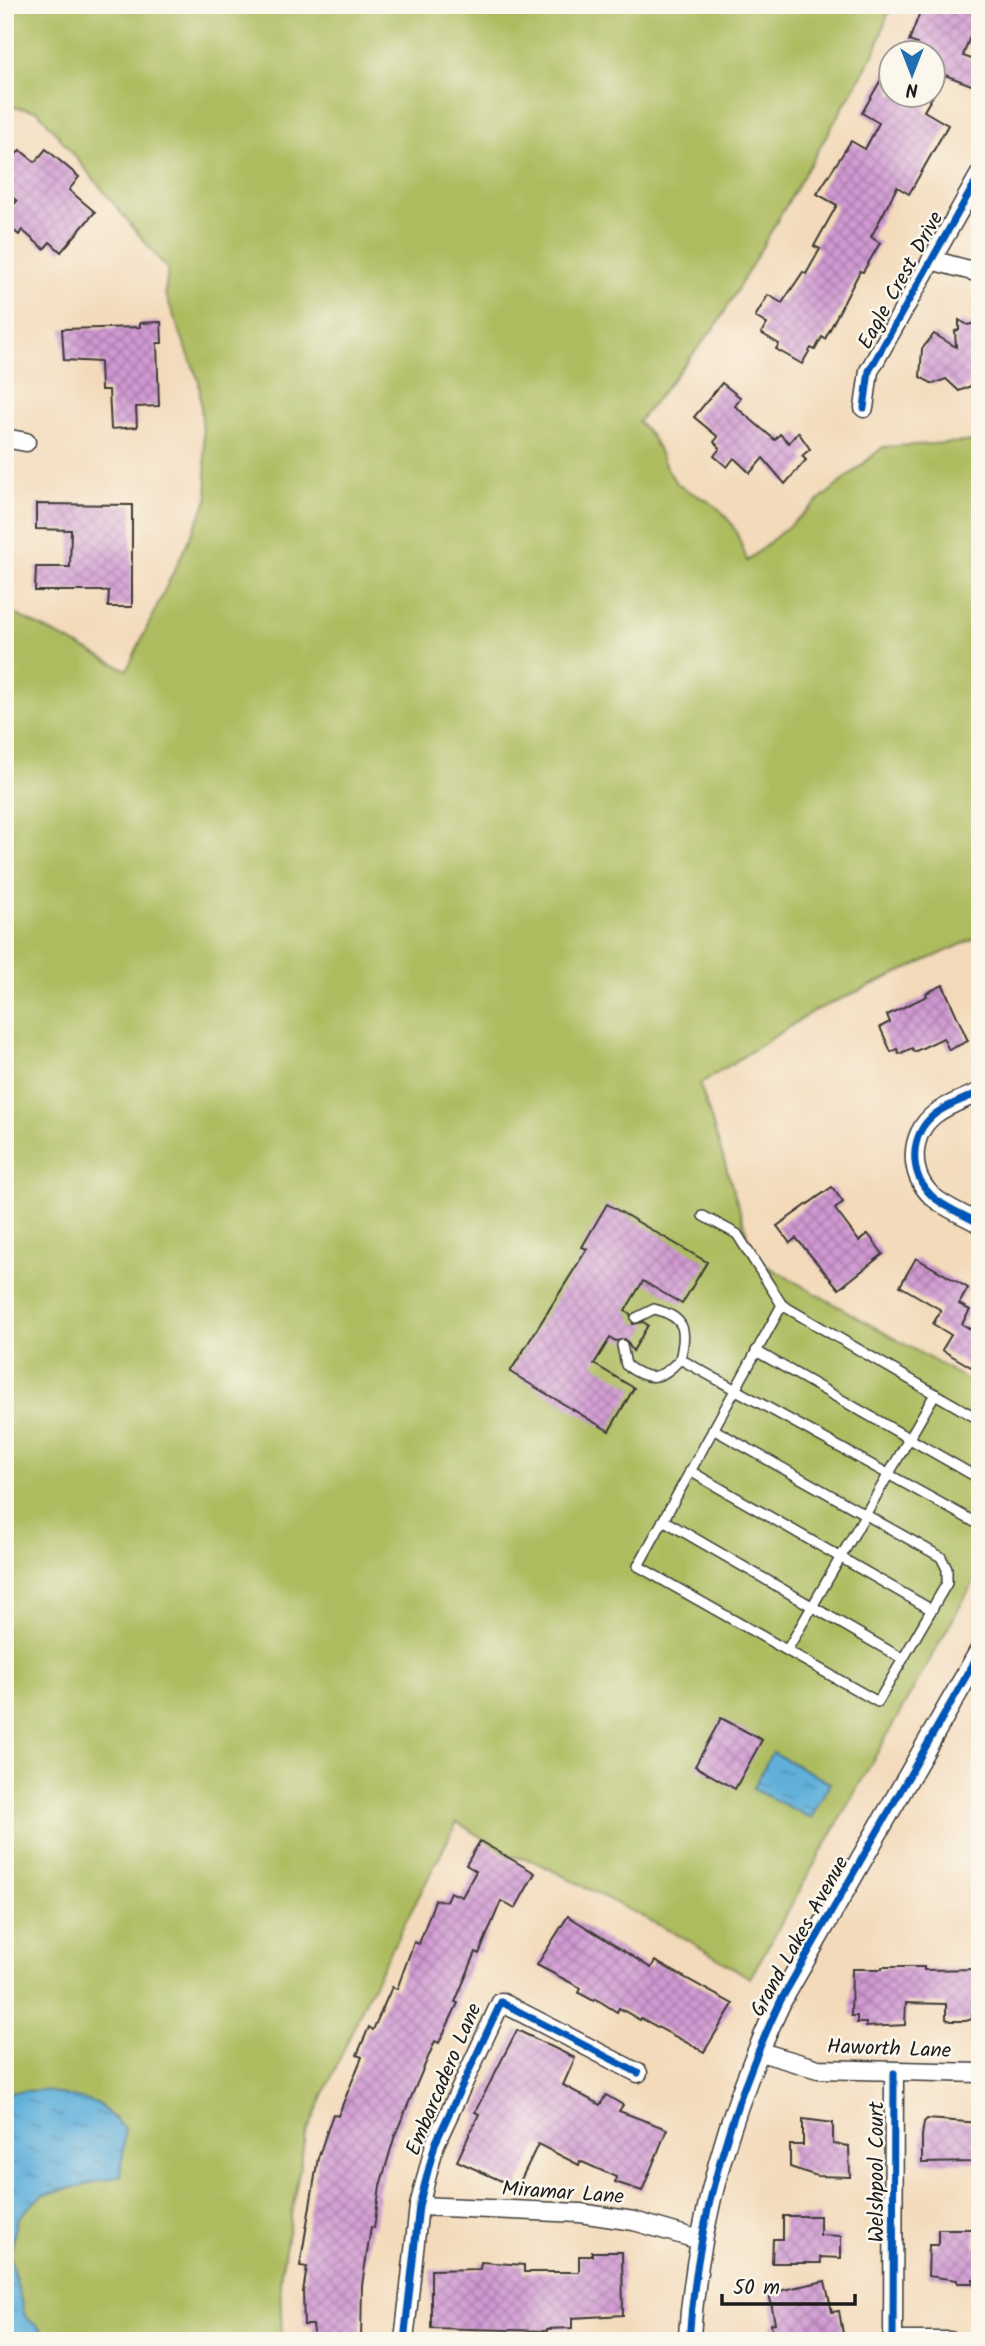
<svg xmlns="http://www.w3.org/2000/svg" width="985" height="2346" viewBox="0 0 985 2346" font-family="Kalam,sans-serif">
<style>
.grass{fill:#adbc5f;stroke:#646c3e;stroke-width:2}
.water{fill:url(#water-ripples);stroke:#3e667b;stroke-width:2}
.building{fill:url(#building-cross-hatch)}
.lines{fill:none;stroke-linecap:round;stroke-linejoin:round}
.service-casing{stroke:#3c3834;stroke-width:12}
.minor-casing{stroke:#3c3834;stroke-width:21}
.tertiary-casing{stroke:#3c3834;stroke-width:24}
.service{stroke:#fff;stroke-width:9}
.minor{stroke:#fff;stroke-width:18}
.tertiary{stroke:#fff;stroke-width:21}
.cycleway-casing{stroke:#fbf7ec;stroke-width:11}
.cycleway{stroke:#0057b8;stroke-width:7}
.labels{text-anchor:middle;stroke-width:5;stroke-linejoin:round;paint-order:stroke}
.street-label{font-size:21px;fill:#1c1c1c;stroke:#fbf7ec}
</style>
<defs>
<pattern id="water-ripples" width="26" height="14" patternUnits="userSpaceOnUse" patternTransform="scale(1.75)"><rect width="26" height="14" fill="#60b0da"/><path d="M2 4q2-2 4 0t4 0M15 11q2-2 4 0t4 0" fill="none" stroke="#4e8eb0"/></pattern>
<pattern id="building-cross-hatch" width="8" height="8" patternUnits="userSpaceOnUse" patternTransform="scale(1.75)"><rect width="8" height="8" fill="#d099d2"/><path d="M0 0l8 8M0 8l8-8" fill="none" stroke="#a87caa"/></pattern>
</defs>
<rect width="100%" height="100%" fill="#fbf7ec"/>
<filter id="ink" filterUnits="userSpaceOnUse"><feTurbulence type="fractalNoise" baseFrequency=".0143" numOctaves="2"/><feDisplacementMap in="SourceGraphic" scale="14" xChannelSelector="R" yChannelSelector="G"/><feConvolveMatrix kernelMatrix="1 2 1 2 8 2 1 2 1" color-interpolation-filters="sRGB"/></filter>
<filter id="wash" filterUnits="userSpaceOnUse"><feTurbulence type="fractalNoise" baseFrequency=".00686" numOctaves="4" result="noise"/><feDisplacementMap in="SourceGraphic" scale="28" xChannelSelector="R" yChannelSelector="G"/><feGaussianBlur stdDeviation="1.57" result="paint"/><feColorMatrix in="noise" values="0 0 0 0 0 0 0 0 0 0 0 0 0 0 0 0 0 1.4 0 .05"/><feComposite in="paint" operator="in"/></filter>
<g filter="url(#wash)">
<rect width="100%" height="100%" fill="#f3daba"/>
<!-- grass -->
<path class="grass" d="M5 5H891L875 52 718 323 638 422C660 440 659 462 676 482 687 493 702 496 714 505 733 519 740 539 747 561L883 447 980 441V936L814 1011 700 1084 755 1259 980 1387V1571L750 1978 686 1939 534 1861 510 1856 457 1822 367 1997 305 2137 280 2278 282 2341H5V609L127 670 208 499 199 382 165 293 168 270 38 111 5 106Z"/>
<!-- water -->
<g class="water">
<path d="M772 1752 830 1783 811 1818 753 1789Z"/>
<path d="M43 2090 97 2103 125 2129 121 2176 42 2195 17 2219 10 2257 25 2316 54 2341H5V2092Z"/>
</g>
<g id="blocks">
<!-- building -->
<g class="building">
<path d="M933 5H980V30L973 28 963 56 980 62V72L974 86 945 75 924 111 948 125 909 194 897 187 871 237 880 243 863 272 860 271 825 339 822 337 815 350 811 348 802 364 776 349 779 344 761 333 767 324 755 317 768 295 782 303 803 272 806 274 820 249 814 246 837 205 817 194 851 141 865 149 879 123 862 113 891 62V94H933V52H914L917 44 909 41 922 7 931 11Z"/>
<path d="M46 149 79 177 69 190 95 212 61 252 50 242 44 249 22 230 19 235 5 223V214L17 201 5 191V167L20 150 35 162Z"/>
<path d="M959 320 968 325 976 323V332H980V382L959 391 946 379 933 384 920 377 922 349 934 334 956 347 955 331 959 330Z"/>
<path d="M161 322 162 343H157L159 406 136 407 137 427 111 429 109 390H101L100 362 64 360 62 329 140 327V323Z"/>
<path d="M722 383 741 398 735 406 775 440 780 434 789 443 798 432 810 449 802 456 806 460 785 484 763 458 750 473 734 458 727 467 714 456 720 448 714 442 718 437 694 417Z"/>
<path d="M36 504 132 505V607H108L109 591H35L36 567H70L71 530 36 529Z"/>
<path d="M943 985 968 1041 949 1050 943 1038 914 1052 912 1048 899 1054 897 1049 891 1052 880 1027 890 1022 887 1015 927 996 926 993Z"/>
<path d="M832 1187 843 1202 835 1209 859 1241 868 1234 883 1254 839 1289 796 1238 790 1243 777 1226Z"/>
<path d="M607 1204 707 1262 682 1304 643 1281 625 1311 630 1314 633 1324 643 1322 648 1325 633 1351 625 1339 616 1341 610 1338 594 1364 634 1388 609 1431 510 1372 587 1249 582 1247Z"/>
<path d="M916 1258 968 1288 959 1304 970 1310 962 1324 980 1335V1352L971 1367 942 1350 951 1335 933 1324 941 1310 900 1286Z"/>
<path d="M721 1718 762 1740 735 1789 695 1766Z"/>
<path d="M480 1841 535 1873 515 1909 501 1901 479 1954 476 1952 455 2002 458 2003 439 2043 435 2041 395 2135 380 2186 374 2228 371 2227 362 2285 361 2341H315L313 2325H304L303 2292 307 2267 300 2266 318 2158 333 2114 338 2116 362 2057 357 2055 369 2027 373 2030 392 1987 397 1989 414 1942 419 1944 435 1900 446 1901 450 1892 462 1897 476 1871 466 1865Z"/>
<path d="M568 1916 651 1968 655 1961 733 2004 704 2052 641 2018 640 2020 619 2008 617 2012 596 1999 594 2001 579 1993 581 1988 537 1965Z"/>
<path d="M882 1967H924V1970L980 1969V2013H972V2019L966 2021H951L946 2019V2004L906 2003 905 2025 866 2027V2023H857V2016H851L852 1969H882Z"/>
<path d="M517 2030 575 2058 563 2085 600 2105 606 2095 623 2105 619 2111 667 2129 642 2191 615 2182 616 2177 580 2161 579 2165 538 2144 517 2188 457 2161 479 2114 475 2112Z"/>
<path d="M803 2119 833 2123V2144L849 2146 850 2177 817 2176 790 2167V2145H803Z"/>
<path d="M927 2119 980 2123 978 2162 922 2163V2136L924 2122Z"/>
<path d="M783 2216H820V2235L841 2236V2258L820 2257 821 2263H772L773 2239H783Z"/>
<path d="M938 2229H975V2249H980V2279H973V2283H957V2280L928 2276 929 2245H938Z"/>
<path d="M592 2252H622L623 2315 572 2318V2328L547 2329V2331L431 2328V2270L480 2269 481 2262 524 2265V2272H579V2256H592Z"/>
<path d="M825 2281 832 2312 839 2311 844 2339 774 2341 771 2324 775 2323 769 2293Z"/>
</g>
</g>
</g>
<g filter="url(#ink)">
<use href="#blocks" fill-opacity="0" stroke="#3c3834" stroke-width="2"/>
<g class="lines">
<defs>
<g id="service">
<path d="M703 1216 737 1234 782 1305"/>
<path d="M636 1318 654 1309C686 1317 687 1330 680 1359"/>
<path d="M622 1345 626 1365C648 1382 662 1380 680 1359L980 1525"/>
<path d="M756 1351 980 1479"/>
<path d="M713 1429 941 1557 947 1569V1583L878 1702 638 1566 782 1305 935 1394"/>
<path d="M690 1471 932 1610"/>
<path d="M663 1520 903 1659"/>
<path d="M787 1650 935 1394 980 1420"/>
</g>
<g id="minor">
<path d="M931 260 980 273"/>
<path d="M864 408 869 371 980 174"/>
<path d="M5 438 26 442"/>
<path d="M980 1092C965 1099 948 1104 935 1114 909 1134 908 1174 932 1196 945 1208 965 1215 980 1224"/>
<path d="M757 2051 818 2069 980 2073"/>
<path d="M894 2073 893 2341H950"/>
<path d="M419 2206 580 2213 634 2221 700 2240"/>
<path d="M404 2341 419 2206 435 2144 501 2002 638 2073"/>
</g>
<path id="tertiary" d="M689 2341C697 2220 729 2109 781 2000L980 1652"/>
</defs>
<!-- service casing -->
<use href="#service" class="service-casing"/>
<!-- minor casing -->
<use href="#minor" class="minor-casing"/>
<!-- tertiary casing -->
<use href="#tertiary" class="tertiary-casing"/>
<!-- service -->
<use href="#service" class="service"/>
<!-- minor -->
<use href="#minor" class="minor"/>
<!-- tertiary -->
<use href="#tertiary" class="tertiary"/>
<defs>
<g id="cycleway">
<path d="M864 408 869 371 980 174"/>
<path d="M980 1092C965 1099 948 1104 935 1114 909 1134 908 1174 932 1196 945 1208 965 1215 980 1224"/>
<path d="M894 2073 893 2341H950"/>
<path d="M404 2341 419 2206 435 2144 501 2002 638 2073"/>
<path d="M689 2341C697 2220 729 2109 781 2000L980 1652"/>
</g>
</defs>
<!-- cycleway casing -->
<use href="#cycleway" class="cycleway-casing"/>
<!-- cycleway -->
<use href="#cycleway" class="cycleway"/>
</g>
</g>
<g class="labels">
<!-- street labels -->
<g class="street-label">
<text transform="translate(900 280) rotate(-61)" y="7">Eagle Crest Drive</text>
<text transform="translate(799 1936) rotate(-61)" y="7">Grand Lakes Avenue</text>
<text transform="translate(889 2048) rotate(2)" y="7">Haworth Lane</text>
<text transform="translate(443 2079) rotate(-67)" y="7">Embarcadero Lane</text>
<text transform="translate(876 2172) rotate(-90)" y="7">Welshpool Court</text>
<text transform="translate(563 2192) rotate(4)" y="7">Miramar Lane</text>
</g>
</g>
<!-- margin -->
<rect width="985" height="2346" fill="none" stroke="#fbf7ec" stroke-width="28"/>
<!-- north arrow -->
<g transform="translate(912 74) rotate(180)"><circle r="33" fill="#fbf7ec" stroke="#a29f99" stroke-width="2"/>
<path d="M0-5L12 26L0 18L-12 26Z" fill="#1f6fb2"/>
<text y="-10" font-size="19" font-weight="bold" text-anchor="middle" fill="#1c1c1c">N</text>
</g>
<!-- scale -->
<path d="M722 2294v10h133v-10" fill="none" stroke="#1c1c1c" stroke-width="3.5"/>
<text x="733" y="2294" font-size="21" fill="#1c1c1c" stroke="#fbf7ec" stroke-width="5" paint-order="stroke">50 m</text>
</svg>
